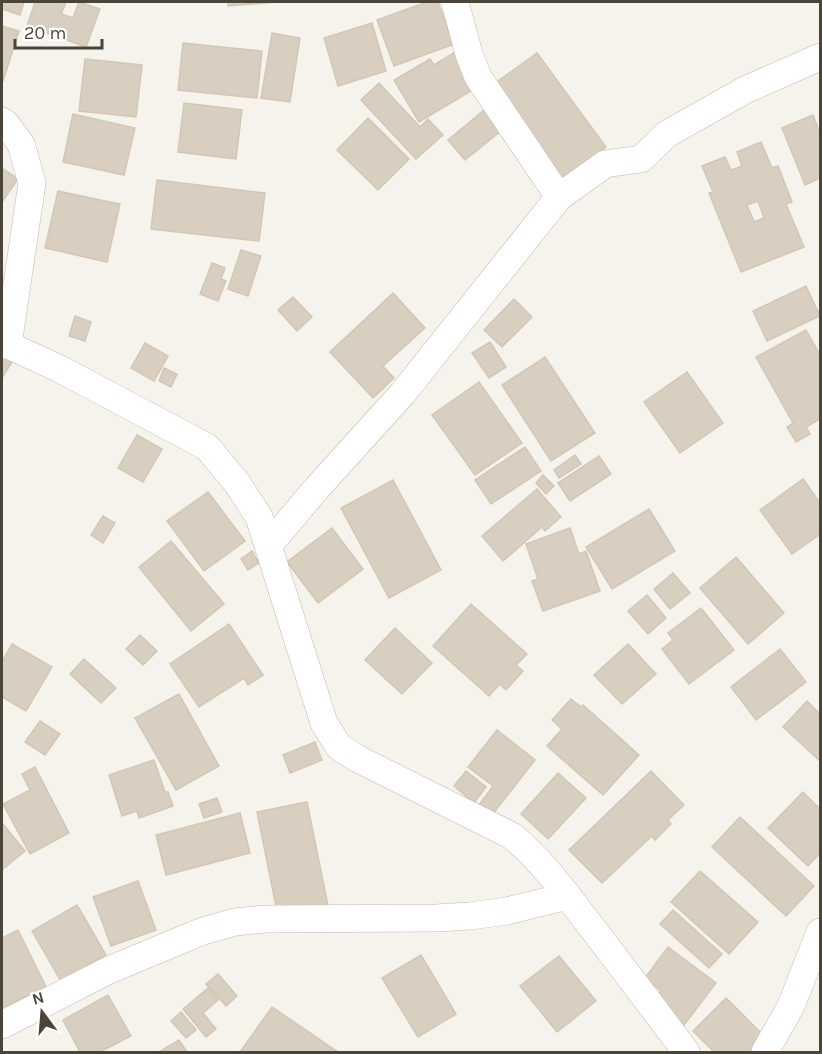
<svg xmlns="http://www.w3.org/2000/svg" width="822" height="1054" viewBox="0 0 822 1054" font-family="Karla,sans-serif">
<style>
.building{fill:#d8cfc1;stroke:#d3c7b4;stroke-width:1.5;fill-rule:evenodd}
.lines{fill:none;stroke-linecap:round;stroke-linejoin:round}
.street-casing{stroke:#c2bbae;stroke-width:28}
.street{stroke:#fff;stroke-width:27}
</style>
<rect width="100%" height="100%" fill="#f6f3ec"/>
<!-- building -->
<g class="building">
<path d="M2 2H24L20 15 2 9Z"/>
<path d="M35 2H66L61 14 73 18 79 2 100 9 86 47 27 26Z"/>
<path d="M228 2H277L228 6Z"/>
<path d="M427 2H438L454 44 394 66 377 20Z"/>
<path d="M372 23 386 71 338 86 324 38Z"/>
<path d="M2 26 19 31 3 81H2Z"/>
<path d="M272 33 300 38 290 102 261 98Z"/>
<path d="M183 43 262 51 257 98 178 90Z"/>
<path d="M460 49 481 85 419 122 394 80 430 59 434 65Z"/>
<path d="M537 53 606 147 562 178 494 84Z"/>
<path d="M85 59 142 65 136 117 79 111Z"/>
<path d="M379 83 420 127 428 119 443 135 416 159 361 100Z"/>
<path d="M184 103 242 110 236 159 178 152Z"/>
<path d="M484 110 501 131 465 160 448 140Z"/>
<path d="M73 114 135 128 124 175 63 162Z"/>
<path d="M813 115 820 134V178L805 185 782 128Z"/>
<path d="M368 118 409 159 378 190 337 150Z"/>
<path d="M761 142 772 168 778 166 792 202 786 204 804 247 741 272 709 193 713 192 702 166 725 157 731 170 742 166 737 152ZM758 201 764 218 754 222 747 205Z"/>
<path d="M2 168 18 179 2 202Z"/>
<path d="M157 180 265 193 259 241 151 229Z"/>
<path d="M58 191 120 204 107 262 45 248Z"/>
<path d="M241 250 261 256 248 296 228 289Z"/>
<path d="M212 263 225 268 221 279 226 281 218 301 200 294Z"/>
<path d="M806 286 820 316 767 341 753 311Z"/>
<path d="M393 293 425 328 383 366 394 378 373 398 330 352Z"/>
<path d="M293 297 312 317 297 331 278 310Z"/>
<path d="M514 299 532 317 502 347 484 330Z"/>
<path d="M75 316 91 322 85 341 69 336Z"/>
<path d="M806 330 820 355V419L806 427 810 434 796 442 787 427 793 423 756 357Z"/>
<path d="M490 342 506 367 489 378 472 353Z"/>
<path d="M145 343 168 356 154 381 131 368Z"/>
<path d="M2 356 12 362 2 378Z"/>
<path d="M545 357 595 433 551 461 502 385Z"/>
<path d="M164 368 177 374 171 387 159 381Z"/>
<path d="M687 372 723 423 680 453 644 402Z"/>
<path d="M479 382 522 443 475 475 432 415Z"/>
<path d="M137 435 162 449 143 482 118 468Z"/>
<path d="M525 447 541 471 491 504 475 480Z"/>
<path d="M575 455 581 464 559 478 554 470Z"/>
<path d="M599 456 611 474 570 501 558 483Z"/>
<path d="M543 475 554 486 546 494 536 483Z"/>
<path d="M803 479 820 503V534L792 554 760 510Z"/>
<path d="M393 480 441 570 389 598 341 508Z"/>
<path d="M537 489 561 517 545 531 542 527 503 561 482 536Z"/>
<path d="M208 492 245 541 204 571 167 521Z"/>
<path d="M649 509 675 551 612 589 586 547Z"/>
<path d="M103 516 115 523 103 543 91 535Z"/>
<path d="M332 528 363 569 318 603 287 562Z"/>
<path d="M570 528 579 554 586 551 600 591 543 611 532 581 538 579 526 544Z"/>
<path d="M171 541 224 604 191 631 139 567Z"/>
<path d="M252 551 259 563 248 570 241 559Z"/>
<path d="M736 557 784 613 748 644 700 588Z"/>
<path d="M673 573 690 593 670 609 654 589Z"/>
<path d="M647 595 666 618 648 634 628 611Z"/>
<path d="M471 604 527 654 516 665 523 671 506 690 500 684 489 696 433 646Z"/>
<path d="M701 608 734 650 689 684 662 649 673 640 668 633Z"/>
<path d="M229 624 263 675 248 685 244 678 199 707 170 664Z"/>
<path d="M395 628 432 663 402 694 365 660Z"/>
<path d="M140 635 157 651 143 665 126 649Z"/>
<path d="M12 644 52 667 26 711 2 697V662Z"/>
<path d="M628 644 656 674 622 704 594 675Z"/>
<path d="M780 649 806 682 756 720 731 687Z"/>
<path d="M84 659 116 688 101 703 70 674Z"/>
<path d="M179 694 219 766 176 790 135 718Z"/>
<path d="M571 699 581 707 583 705 639 755 603 795 547 746 562 729 552 720Z"/>
<path d="M807 701 820 714V761L783 727Z"/>
<path d="M40 721 60 734 45 755 25 742Z"/>
<path d="M497 730 535 760 492 815 479 805 493 786 468 767Z"/>
<path d="M315 742 322 760 290 773 283 755Z"/>
<path d="M154 760 165 792H168L173 806 139 818 137 811 122 816 109 775Z"/>
<path d="M35 767 69 833 30 854 3 804 30 790 22 774Z"/>
<path d="M466 771 486 787 474 803 454 786Z"/>
<path d="M651 771 684 805 668 820 671 824 655 840 652 836 602 883 569 850Z"/>
<path d="M558 773 586 798 548 839 521 814Z"/>
<path d="M803 792 820 809V853L808 866 768 828Z"/>
<path d="M217 798 222 812 204 818 199 804Z"/>
<path d="M307 802 328 906 278 916 257 812Z"/>
<path d="M240 813 250 853 166 875 156 835Z"/>
<path d="M740 817 814 886 786 916 712 847Z"/>
<path d="M2 823 25 851 2 870Z"/>
<path d="M700 871 758 922 729 954 671 902Z"/>
<path d="M138 881 156 930 111 946 93 897Z"/>
<path d="M77 905 106 955 61 981 32 931Z"/>
<path d="M673 910 722 954 709 968 660 924Z"/>
<path d="M18 930 46 987 2 1008V938Z"/>
<path d="M668 947 716 983 684 1025 653 1002 661 991 645 978Z"/>
<path d="M421 955 456 1014 418 1037 382 978Z"/>
<path d="M559 956 596 1001 557 1032 520 986Z"/>
<path d="M218 974 237 996 226 1006 206 984Z"/>
<path d="M208 988 218 1000 203 1013 216 1029 206 1037 183 1009Z"/>
<path d="M108 995 131 1036 100 1052H80L63 1020Z"/>
<path d="M726 998 770 1042 759 1052H714L693 1031Z"/>
<path d="M272 1007 338 1052H240Z"/>
<path d="M181 1012 196 1030 186 1038 171 1021Z"/>
<path d="M179 1040 187 1052H159Z"/>
</g>
<g class="lines">
<defs>
<g id="street">
<path d="M455 2 469 54 478 77 559 197"/>
<path d="M2 121 6 124 21 144 32 183 8 345"/>
<path d="M2 345H8L60 369 207 447 237 483 259 517 324 723 339 747 358 759 512 836C546 864 570 900 597 934 626 973 657 1012 686 1052"/>
<path d="M268 546 317 488 403 393 559 197 605 164 641 159 667 134 745 90 820 57"/>
<path d="M2 1025 109 970 203 931 235 922 265 919 436 918 470 916 507 911 568 896"/>
<path d="M765 1052 791 1006 820 932"/>
</g>
</defs>
<!-- street casing -->
<use href="#street" class="street-casing"/>
<!-- street -->
<use href="#street" class="street"/>
</g>
<!-- border -->
<rect width="822" height="1054" fill="none" stroke="#4b4439" stroke-width="6"/>
<!-- north arrow -->
<g transform="translate(42 1012) rotate(344)" stroke="#ffffff" stroke-width="4.5" paint-order="stroke">
<path d="M0-4.5L10 22L0 15L-10 22Z" fill="#4b4439"/>
<text y="-9" font-size="16" font-weight="bold" text-anchor="middle" fill="#4b4439">N</text>
</g>
<!-- scale -->
<path d="M15 39v9h87v-9" fill="none" stroke="#4b4439" stroke-width="3"/>
<text x="24" y="39" font-size="18" fill="#4b4439" stroke="#ffffff" stroke-width="4.5" paint-order="stroke">20 m</text>
</svg>
